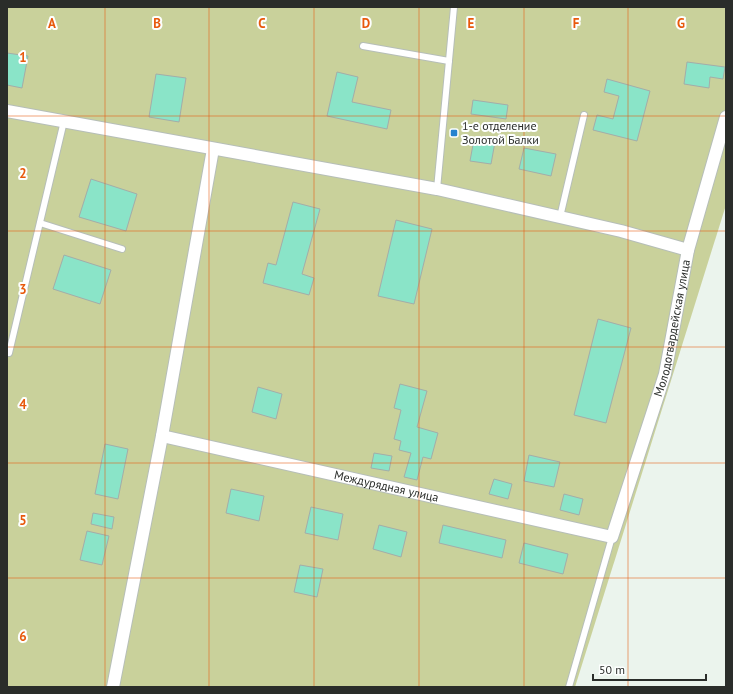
<svg xmlns="http://www.w3.org/2000/svg" width="733" height="694" viewBox="0 0 733 694" font-family="'PT Sans',sans-serif">
<style>
.green{fill:#c9d19b}
.building{fill:#8ae4c8;stroke:#a3ada9}
.lines{fill:none;stroke-linecap:round;stroke-linejoin:round}
.lane-casing{stroke:#b6beb8;stroke-width:8}
.street-casing{stroke:#b6beb8;stroke-width:14}
.lane{stroke:#fff;stroke-width:6}
.street{stroke:#fff;stroke-width:12}
.grid{fill:none;stroke:#e8590c;stroke-width:1;stroke-opacity:0.55}
.poi-dot{fill:#2483cf;stroke:#fdfffe;stroke-width:1.5}
.labels{text-anchor:middle;stroke-width:4;stroke-linejoin:round;paint-order:stroke}
.poi-label{font-size:12px;fill:#2a2d2a;stroke:#fdfffe;text-anchor:start}
.street-label{font-size:12px;fill:#2a2d2a;stroke:#fdfffe}
.grid-label{font-size:13px;text-anchor:middle;font-weight:bold;fill:#e8590c;stroke:#fdfffe;stroke-width:4;stroke-linejoin:round;paint-order:stroke}
</style>
<rect width="100%" height="100%" fill="#ebf4ed"/>
<!-- green -->
<path class="green" d="M7 7H726V205L575 687H7Z"/>
<!-- building -->
<g class="building">
<path d="M7 53 28 56 22 88 7 85Z"/>
<path d="M687 62 725 67 723 79 710 77 709 88 684 84Z"/>
<path d="M337 72 358 77 352 102 391 110 387 129 327 116Z"/>
<path d="M156 74 186 78 179 122 149 117Z"/>
<path d="M607 79 650 91 637 141 593 130 597 115 613 119 619 96 604 92Z"/>
<path d="M473 100 508 105 506 119 471 114Z"/>
<path d="M474 139 495 142 491 164 470 161Z"/>
<path d="M524 148 556 154 551 176 519 169Z"/>
<path d="M91 179 137 194 126 231 79 217Z"/>
<path d="M293 202 320 209 302 274 314 278 309 295 263 283 268 263 276 265Z"/>
<path d="M396 220 432 229 414 304 378 296Z"/>
<path d="M64 255 111 270 100 304 53 289Z"/>
<path d="M598 319 631 328 606 423 574 415Z"/>
<path d="M400 384 427 391 417 427 438 433 431 459 423 457 417 480 404 477 411 453 399 450 401 441 394 439 401 410 394 408Z"/>
<path d="M258 387 282 394 276 419 252 412Z"/>
<path d="M105 444 128 449 118 499 95 494Z"/>
<path d="M374 453 392 456 389 471 371 468Z"/>
<path d="M529 455 560 462 554 487 524 481Z"/>
<path d="M494 479 512 484 508 499 489 494Z"/>
<path d="M231 489 264 496 259 521 226 513Z"/>
<path d="M564 494 583 499 579 515 560 510Z"/>
<path d="M311 507 343 514 338 540 305 533Z"/>
<path d="M93 513 114 517 112 529 91 524Z"/>
<path d="M379 525 407 532 401 557 373 549Z"/>
<path d="M443 525 506 540 502 558 439 543Z"/>
<path d="M87 531 109 536 102 565 80 560Z"/>
<path d="M524 543 568 554 563 574 519 563Z"/>
<path d="M300 565 323 569 317 597 294 592Z"/>
</g>
<g class="lines">
<defs>
<g id="lane">
<path d="M363 46 449 61"/>
<path d="M437 189 454 7"/>
<path d="M560 217 584 115"/>
<path d="M40 223 122 249"/>
<path d="M9 353 64 121"/>
<path d="M569 687 612 537"/>
</g>
<g id="street">
<path d="M7 111 437 189 621 231 688 250"/>
<path id="s1" d="M162 436 612 537 665 374 688 250 726 117"/>
<path d="M113 687 162 436 213 149"/>
</g>
</defs>
<!-- lane casing -->
<use href="#lane" class="lane-casing"/>
<!-- street casing -->
<use href="#street" class="street-casing"/>
<!-- lane -->
<use href="#lane" class="lane"/>
<!-- street -->
<use href="#street" class="street"/>
</g>
<!-- grid -->
<path class="grid" d="M105 7V687M209 7V687M314 7V687M419 7V687M524 7V687M628 7V687M7 116H726M7 231H726M7 347H726M7 463H726M7 578H726"/>
<!-- markers -->
<rect class="poi-dot" x="450" y="129" width="8" height="8" rx="2"/>
<g class="labels">
<!-- poi labels -->
<g class="poi-label">
<text x="462" y="130">1-е отделение<tspan x="462" dy="14">Золотой Балки</tspan></text>
</g>
<!-- street labels -->
<g class="street-label">
<text dy="4" stroke="none"><textPath href="#s1" startOffset="679">Молодогвардейская улица</textPath></text>
<text dy="4" stroke="none"><textPath href="#s1" startOffset="230">Междурядная улица</textPath></text>
</g>
</g>
<g class="grid-label">
<text x="52" y="28">A</text>
<text x="157" y="28">B</text>
<text x="262" y="28">C</text>
<text x="366" y="28">D</text>
<text x="471" y="28">E</text>
<text x="576" y="28">F</text>
<text x="681" y="28">G</text>
<text x="23" y="62">1</text>
<text x="23" y="178">2</text>
<text x="23" y="294">3</text>
<text x="23" y="409">4</text>
<text x="23" y="525">5</text>
<text x="23" y="641">6</text>
</g>
<!-- border -->
<rect width="733" height="694" fill="none" stroke="#2a2d2a" stroke-width="16"/>
<!-- scale -->
<path d="M593 674v6h113v-6" fill="none" stroke="#2a2d2a" stroke-width="2"/>
<text x="599" y="674" font-size="12" fill="#2a2d2a" stroke="#fdfffe" stroke-width="3" paint-order="stroke">50 m</text>
</svg>
